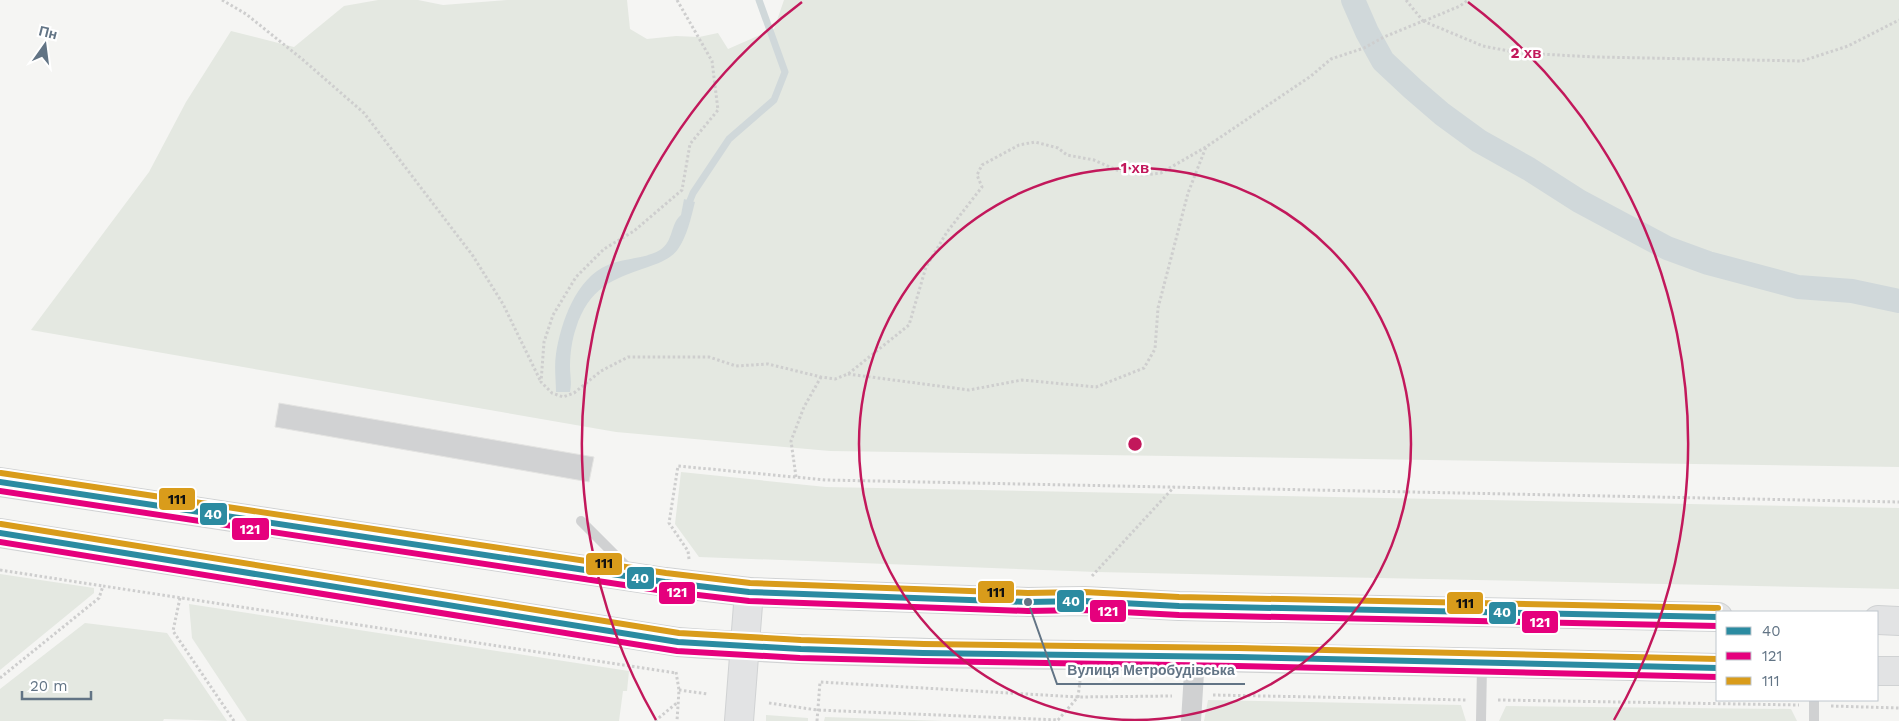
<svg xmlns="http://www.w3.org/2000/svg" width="1899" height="721" viewBox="0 0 1899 721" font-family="'Work Sans',sans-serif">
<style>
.green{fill:#e4e8e1}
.water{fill:#d0d8da}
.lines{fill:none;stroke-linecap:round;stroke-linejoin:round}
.stream{stroke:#d0d8da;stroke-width:7}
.canal{stroke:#d0d8da;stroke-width:24}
.building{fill:#d1d2d3;stroke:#e4e4e2}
.secondary-casing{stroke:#d0d2d3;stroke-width:30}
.path{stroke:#cecece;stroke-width:3;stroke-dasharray:2.5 2.5;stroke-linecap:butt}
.lane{stroke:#d0d1d2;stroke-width:10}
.street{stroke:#d0d1d2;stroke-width:20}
.secondary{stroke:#e2e3e4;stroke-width:28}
.bus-1-casing{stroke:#fff;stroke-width:10}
.bus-2-casing{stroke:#fff;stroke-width:10}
.bus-3-casing{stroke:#fff;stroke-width:10}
.bus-1{stroke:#2b8ba1;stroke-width:6}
.bus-2{stroke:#e5007d;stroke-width:6}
.bus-3{stroke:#d99c1b;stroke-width:6}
.ring{fill:none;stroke:#c2185b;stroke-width:2.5}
.centre{fill:#c2185b;stroke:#fff;stroke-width:2.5}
.ring-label{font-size:15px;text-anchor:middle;font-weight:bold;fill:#c2185b;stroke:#fff;stroke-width:5;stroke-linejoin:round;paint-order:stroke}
.leader{fill:none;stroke:#627485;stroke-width:2}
.callout-dot{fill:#627485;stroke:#fff;stroke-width:2}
.callout-label{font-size:14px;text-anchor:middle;font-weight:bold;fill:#627485;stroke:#fff;stroke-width:5;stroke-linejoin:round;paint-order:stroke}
.line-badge{stroke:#fff;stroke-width:2}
.badge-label{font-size:14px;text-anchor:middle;font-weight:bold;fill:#fff}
.pale-badge-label{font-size:14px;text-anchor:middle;font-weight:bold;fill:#111}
</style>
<rect width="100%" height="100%" fill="#f5f5f3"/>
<!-- green -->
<g class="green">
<path d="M378 0H418L443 5 507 0H627L630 29 647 39 676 36 699 37 718 33 728 49 774 29 784 0H1899V467L830 451 616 432 31 330 149 172 186 102 231 31 294 47 344 6Z"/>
<path d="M681 472 826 487 1899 508V589L1097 572 699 557 675 524Z"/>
<path d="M0 574 94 588V593L0 670Z"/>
<path d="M189 604 629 671 627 691H623L619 721H247L192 638Z"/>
<path d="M85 623 167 633 227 721 164 719 163 721H0V689Z"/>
<path d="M1208 700 1461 705 1466 721H1204Z"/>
<path d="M1506 706 1791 709 1797 721H1499Z"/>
<path d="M766 715 808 718V721H766Z"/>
<path d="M825 717 943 721H824Z"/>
</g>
<!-- water -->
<path class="water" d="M684 199 695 202C691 218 687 236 678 249 671 259 659 263 648 267 612 279 589 288 576 328 572 339 570 354 570 366 570 376 572 381 570 392H556C556 380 554 367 556 354 561 322 576 278 608 265 624 258 645 259 660 250 674 241 670 224 681 215Z"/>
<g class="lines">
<!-- stream -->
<path class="stream" d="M687 208 693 193 729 139 774 100 785 72 759 0"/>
<!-- canal -->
<path class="canal" d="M1353 0 1367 32 1383 61 1413 89 1442 114 1479 141 1529 169 1579 201 1667 248 1708 263 1798 287 1852 291 1899 301"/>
</g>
<!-- building -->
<path class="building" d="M279 403 594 457 589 482 275 427Z"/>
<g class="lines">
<defs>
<g id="secondary">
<path d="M0 482 665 582 749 592 1028 602 1084 601 1179 606 1718 617"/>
<path d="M0 533 678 642C841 654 1006 654 1169 656 1352 659 1535 664 1718 668"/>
<path d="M1878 620 1899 621"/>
<path d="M1878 671H1899"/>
<path d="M739 721 749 592"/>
</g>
</defs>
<!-- secondary casing -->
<use href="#secondary" class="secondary-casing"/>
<!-- path -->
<g class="path">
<path d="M222 0 246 14 302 59 364 113 473 256 503 304 541 382"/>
<path d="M677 0 712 61 718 110 690 144 682 190 634 231 604 249 576 277 553 315 544 342 541 382 552 393 563 397 574 393 601 371 628 357H709L736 366 768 364 821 377 835 379 848 374 909 325 926 267 947 232 982 187 977 175 982 165 1019 145 1035 142 1058 148 1067 155 1094 160 1117 170 1143 175 1161 173 1206 147 1311 76 1331 59 1364 48 1384 37 1423 21 1406 0"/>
<path d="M1423 21 1483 46 1519 53 1596 57 1802 61 1848 46 1899 20"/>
<path d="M1424 21 1460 6 1468 0"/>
<path d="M848 374 969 390 1022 380 1096 387 1144 368 1155 349 1158 308 1188 193 1206 147"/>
<path d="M796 477 791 441 804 407 821 377"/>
<path d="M689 559 688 551 669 523 678 466 826 480 1899 502"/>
<path d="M0 570 103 586"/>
<path d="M1092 576 1174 487"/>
<path d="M180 598 173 631 234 721"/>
<path d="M676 672 679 690 677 721"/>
<path d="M0 678 99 598 103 586 676 673"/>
<path d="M679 690 708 694"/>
<path d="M1213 695 1467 700"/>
<path d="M1498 700 1799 705"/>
<path d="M769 703 817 710 1059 720"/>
<path d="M1831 706 1899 708"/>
<path d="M1058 720 1078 697 1080 681"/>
<path d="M655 721 678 702"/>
<path d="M817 721 820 682 1078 697 1172 696"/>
</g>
<!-- lane -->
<g class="lane">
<path d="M581 521 630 570"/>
<path d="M1481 721 1482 665"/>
<path d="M1814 721V700"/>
</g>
<!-- street -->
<path class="street" d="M1191 721 1195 657"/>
<!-- secondary -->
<use href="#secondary" class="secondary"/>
<defs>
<g id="bus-1">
<path d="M0 482 665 582 749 592 1028 602 1084 601 1179 606 1718 617"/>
<path d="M0 533 678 642 801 649 923 653 1238 657 1718 668"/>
</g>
<g id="bus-2">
<path d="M0 491 664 591 749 601 1028 611 1084 610 1179 615 1718 626"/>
<path d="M0 542 677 651 800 658 923 661 1237 666 1718 677"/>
</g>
<g id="bus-3">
<path d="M1 473 666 573 750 583 1028 593 1084 592 1179 597 1718 608"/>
<path d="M1 524 679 633 801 640 924 644 1238 648 1718 659"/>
</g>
</defs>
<!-- bus-1 casing -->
<use href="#bus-1" class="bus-1-casing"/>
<!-- bus-2 casing -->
<use href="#bus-2" class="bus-2-casing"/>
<!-- bus-3 casing -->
<use href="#bus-3" class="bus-3-casing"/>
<!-- bus-1 -->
<use href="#bus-1" class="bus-1"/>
<!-- bus-2 -->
<use href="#bus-2" class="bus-2"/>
<!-- bus-3 -->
<use href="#bus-3" class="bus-3"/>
</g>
<!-- distance rings -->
<g class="ring">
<circle cx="1135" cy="444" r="276"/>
<path d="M656 720A553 553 0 0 1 802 2M1468 2A553 553 0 0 1 1614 720"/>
</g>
<circle cx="1135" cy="444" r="8" class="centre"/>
<g class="ring-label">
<text x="1526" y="58">2 хв</text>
<text x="1135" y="173">1 хв</text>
</g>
<!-- callouts -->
<path class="leader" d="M1028 602L1057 684H1245"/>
<circle class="callout-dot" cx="1028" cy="602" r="5"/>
<g class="callout-label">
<text x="1151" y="675">Вулиця Метробудівська</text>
</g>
<g class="line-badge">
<rect x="158" y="487" width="38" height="24" rx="5" fill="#d99c1b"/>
<rect x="199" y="502" width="29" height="24" rx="5" fill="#2b8ba1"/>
<rect x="231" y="517" width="39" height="24" rx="5" fill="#e5007d"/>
<rect x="585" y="552" width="38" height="24" rx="5" fill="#d99c1b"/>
<rect x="626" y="566" width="29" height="24" rx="5" fill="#2b8ba1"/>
<rect x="977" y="580" width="38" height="24" rx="5" fill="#d99c1b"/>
<rect x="658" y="581" width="38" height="24" rx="5" fill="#e5007d"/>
<rect x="1056" y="589" width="29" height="24" rx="5" fill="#2b8ba1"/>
<rect x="1446" y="591" width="38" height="24" rx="5" fill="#d99c1b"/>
<rect x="1089" y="599" width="38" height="24" rx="5" fill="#e5007d"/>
<rect x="1488" y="601" width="29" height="24" rx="5" fill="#2b8ba1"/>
<rect x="1521" y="610" width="38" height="24" rx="5" fill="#e5007d"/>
</g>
<g class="badge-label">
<text x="213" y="519">40</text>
<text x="250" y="534">121</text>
<text x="640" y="583">40</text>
<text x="677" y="597">121</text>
<text x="1071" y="606">40</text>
<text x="1108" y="616">121</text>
<text x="1502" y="617">40</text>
<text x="1540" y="627">121</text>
</g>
<g class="pale-badge-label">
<text x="177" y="504">111</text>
<text x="604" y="568">111</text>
<text x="996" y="597">111</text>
<text x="1465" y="608">111</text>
</g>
<!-- legend -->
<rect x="1716" y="611" width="162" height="90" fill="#ffffff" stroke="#c0c7ce"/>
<rect x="1726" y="627" width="25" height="8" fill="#2b8ba1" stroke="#c0c7ce"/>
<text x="1762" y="636" font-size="15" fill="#627485">40</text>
<rect x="1726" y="652" width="25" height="8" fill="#e5007d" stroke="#c0c7ce"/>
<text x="1762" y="661" font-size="15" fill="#627485">121</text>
<rect x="1726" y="677" width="25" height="8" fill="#d99c1b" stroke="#c0c7ce"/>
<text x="1762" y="686" font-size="15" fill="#627485">111</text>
<!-- north arrow -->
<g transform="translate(45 45) rotate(14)" stroke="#ffffff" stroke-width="4" paint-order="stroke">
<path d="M0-4L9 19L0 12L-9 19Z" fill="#627485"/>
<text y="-8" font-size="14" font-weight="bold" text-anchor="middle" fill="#627485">Пн</text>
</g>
<!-- scale -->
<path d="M22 691v8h69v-8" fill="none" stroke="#627485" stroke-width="2.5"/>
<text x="30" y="691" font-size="15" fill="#627485" stroke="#ffffff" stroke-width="4" paint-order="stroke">20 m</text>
</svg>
